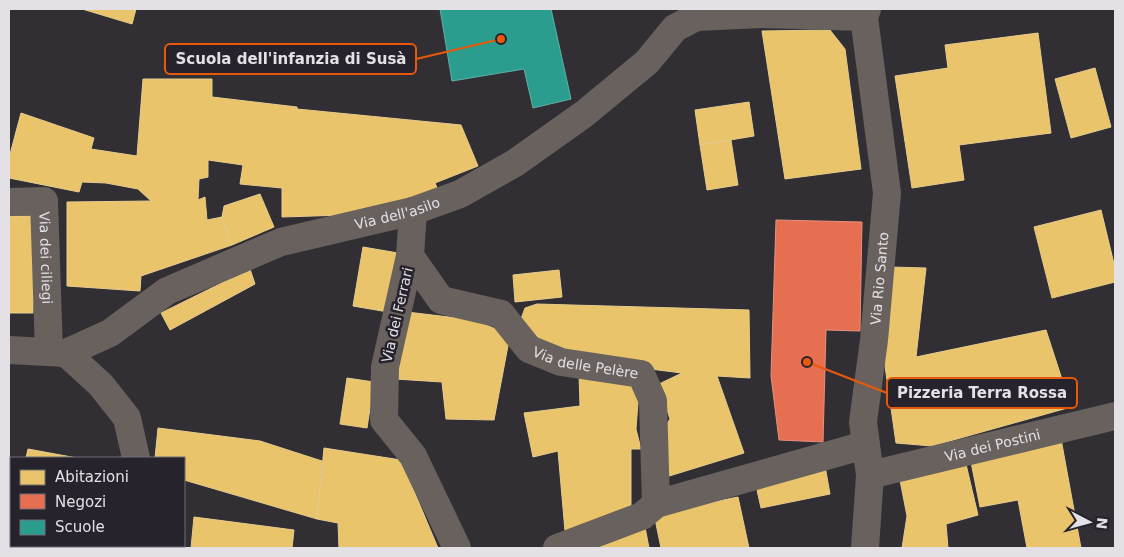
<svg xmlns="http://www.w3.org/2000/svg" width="1124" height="557" viewBox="0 0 1124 557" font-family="'DejaVu Sans',sans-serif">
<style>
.homes{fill:#e9c46a;stroke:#e7cc8f}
.shops{fill:#e76f51;stroke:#e6917e}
.schools{fill:#2a9d8f;stroke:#62b1a9}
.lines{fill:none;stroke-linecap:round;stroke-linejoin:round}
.minor{stroke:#68615d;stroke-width:28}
.labels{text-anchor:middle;stroke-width:5;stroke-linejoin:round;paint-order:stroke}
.street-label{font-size:14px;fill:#e3e0e6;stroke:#27232c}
.leader{fill:none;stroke:#e8590c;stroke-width:2}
.callout-dot{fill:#e8590c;stroke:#27232c;stroke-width:2}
.callout{fill:#27232c;stroke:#e8590c;stroke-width:2}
.callout-label{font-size:15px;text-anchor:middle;font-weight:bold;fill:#e3e0e6}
</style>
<rect width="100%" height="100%" fill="#312f34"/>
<!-- homes -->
<g class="homes">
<path d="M82 9H136L132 24Z"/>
<path d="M830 30 845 49 861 169 785 179 762 31Z"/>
<path d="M1038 33 1051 133 959 145 964 180 912 188 895 76 948 68 945 45Z"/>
<path d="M1095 68 1111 127 1071 138 1055 79Z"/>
<path d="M143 79H212V97L297 107V109L461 125 478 166 435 183 440 195 376 214 282 217V188L240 184 243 165 208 160V177L199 179 198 200 205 197 207 220 222 217 232 245 141 276 140 291 67 286V202L151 201 138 189 106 183 82 182 79 192 9 178V158L21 113 94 138 91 149 137 156Z"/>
<path d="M749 102 754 136 700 145 695 110Z"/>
<path d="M731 140 738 185 707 190 700 145Z"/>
<path d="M260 194 274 227 232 245 222 217 224 206Z"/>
<path d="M1101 210 1115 268V282L1052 298 1034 227Z"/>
<path d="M9 216H35L33 313H9Z"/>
<path d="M363 247 398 253 388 312 353 306Z"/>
<path d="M891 267 926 268 916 357 1046 330 1071 407 932 446 896 443 885 366Z"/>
<path d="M250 269 255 284 170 330 161 313Z"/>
<path d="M559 270 562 297 515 302 513 275Z"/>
<path d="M537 304 749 310 750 378 717 376 744 453 666 477 659 437 670 419 659 384 682 373 571 359 518 327 525 308Z"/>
<path d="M407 312 474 320 510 335 494 420 446 419 442 382 395 379Z"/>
<path d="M579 374 632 379 638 402 636 429 641 449H631V511L565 531 558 451 533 457 524 413 580 406Z"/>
<path d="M347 378 374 382 367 428 340 424Z"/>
<path d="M158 428 260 441 322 461 317 519 184 480V458H155Z"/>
<path d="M1061 439 1081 548H1027L1018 500 980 507 970 457Z"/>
<path d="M324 448 401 460 438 548H339L338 523 317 519Z"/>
<path d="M28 449 77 458H26Z"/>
<path d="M965 460 978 515 946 524 948 548H902L907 516 899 475Z"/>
<path d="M825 466 830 494 761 508 755 481Z"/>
<path d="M738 497 749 548H661L654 514Z"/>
<path d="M194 517 294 530 292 548H191Z"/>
<path d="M645 527 649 548H580Z"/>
</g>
<!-- shops -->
<path class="shops" d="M776 220 862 222 860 331 826 330 823 442 779 440 771 376Z"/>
<!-- schools -->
<path class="schools" d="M440 9H551L571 99 533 108 524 69 452 81Z"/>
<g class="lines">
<!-- minor -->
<g class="minor">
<path d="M693 9 696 17 761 14 864 17"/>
<path id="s1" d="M9 202 44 201 49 352"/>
<path d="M413 211 410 256 385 367 384 420 413 456 457 548"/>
<path id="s2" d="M410 256 441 300 501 314 529 349 561 362 641 374 653 401 656 504"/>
<path id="s3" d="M9 350 66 353 110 333 167 291 281 242 413 211 460 194 515 163 584 114 647 62 675 28 696 17"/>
<path d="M66 353 101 385 127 418 136 458"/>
<path id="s4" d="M870 475 1115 416"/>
<path d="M9 539H11"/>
<path d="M43 546 50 548"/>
<path d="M162 546 163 548"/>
<path d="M557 548 642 516 656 504 865 445"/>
<path id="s5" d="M865 548 870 475 863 422 874 340 887 193 864 17 867 9"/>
</g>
</g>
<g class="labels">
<!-- street labels -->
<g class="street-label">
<text dy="5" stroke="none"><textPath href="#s3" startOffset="420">Via dell'asilo</textPath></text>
<text dy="5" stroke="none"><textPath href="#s1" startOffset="92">Via dei ciliegi</textPath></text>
<text dy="5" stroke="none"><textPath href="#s5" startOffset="271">Via Rio Santo</textPath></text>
<text transform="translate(397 315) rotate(-77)" y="5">Via dei Ferrari</text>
<text dy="5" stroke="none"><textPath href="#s2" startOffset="219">Via delle Pelère</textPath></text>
<text dy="5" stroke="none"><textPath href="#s4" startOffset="126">Via dei Postini</textPath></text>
</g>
</g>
<!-- callouts -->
<path class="leader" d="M501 39L416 59M807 362L887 393"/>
<g class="callout-dot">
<circle cx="501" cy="39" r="5"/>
<circle cx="807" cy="362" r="5"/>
</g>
<g class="callout">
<rect x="165" y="44" width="251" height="30" rx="5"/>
<rect x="887" y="378" width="190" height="30" rx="5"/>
</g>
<g class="callout-label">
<text x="291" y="64">Scuola dell'infanzia di Susà</text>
<text x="982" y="398">Pizzeria Terra Rossa</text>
</g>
<!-- border -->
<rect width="1124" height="557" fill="none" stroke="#e3e0e6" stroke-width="20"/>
<!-- legend -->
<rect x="10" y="457" width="175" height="90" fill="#27232c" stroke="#726f76"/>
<rect x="20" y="470" width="25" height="15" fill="#e9c46a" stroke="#726f76"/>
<text x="55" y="482" font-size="15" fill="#e3e0e6">Abitazioni</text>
<rect x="20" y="494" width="25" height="15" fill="#e76f51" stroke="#726f76"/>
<text x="55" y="507" font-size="15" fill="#e3e0e6">Negozi</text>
<rect x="20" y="520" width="25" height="15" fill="#2a9d8f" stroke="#726f76"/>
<text x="55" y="532" font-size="15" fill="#e3e0e6">Scuole</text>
<!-- north arrow -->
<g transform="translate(1089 522) rotate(96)" stroke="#27232c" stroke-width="4" paint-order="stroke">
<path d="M0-4L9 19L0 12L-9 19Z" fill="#e3e0e6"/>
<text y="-8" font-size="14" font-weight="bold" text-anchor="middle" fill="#e3e0e6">N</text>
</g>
</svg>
